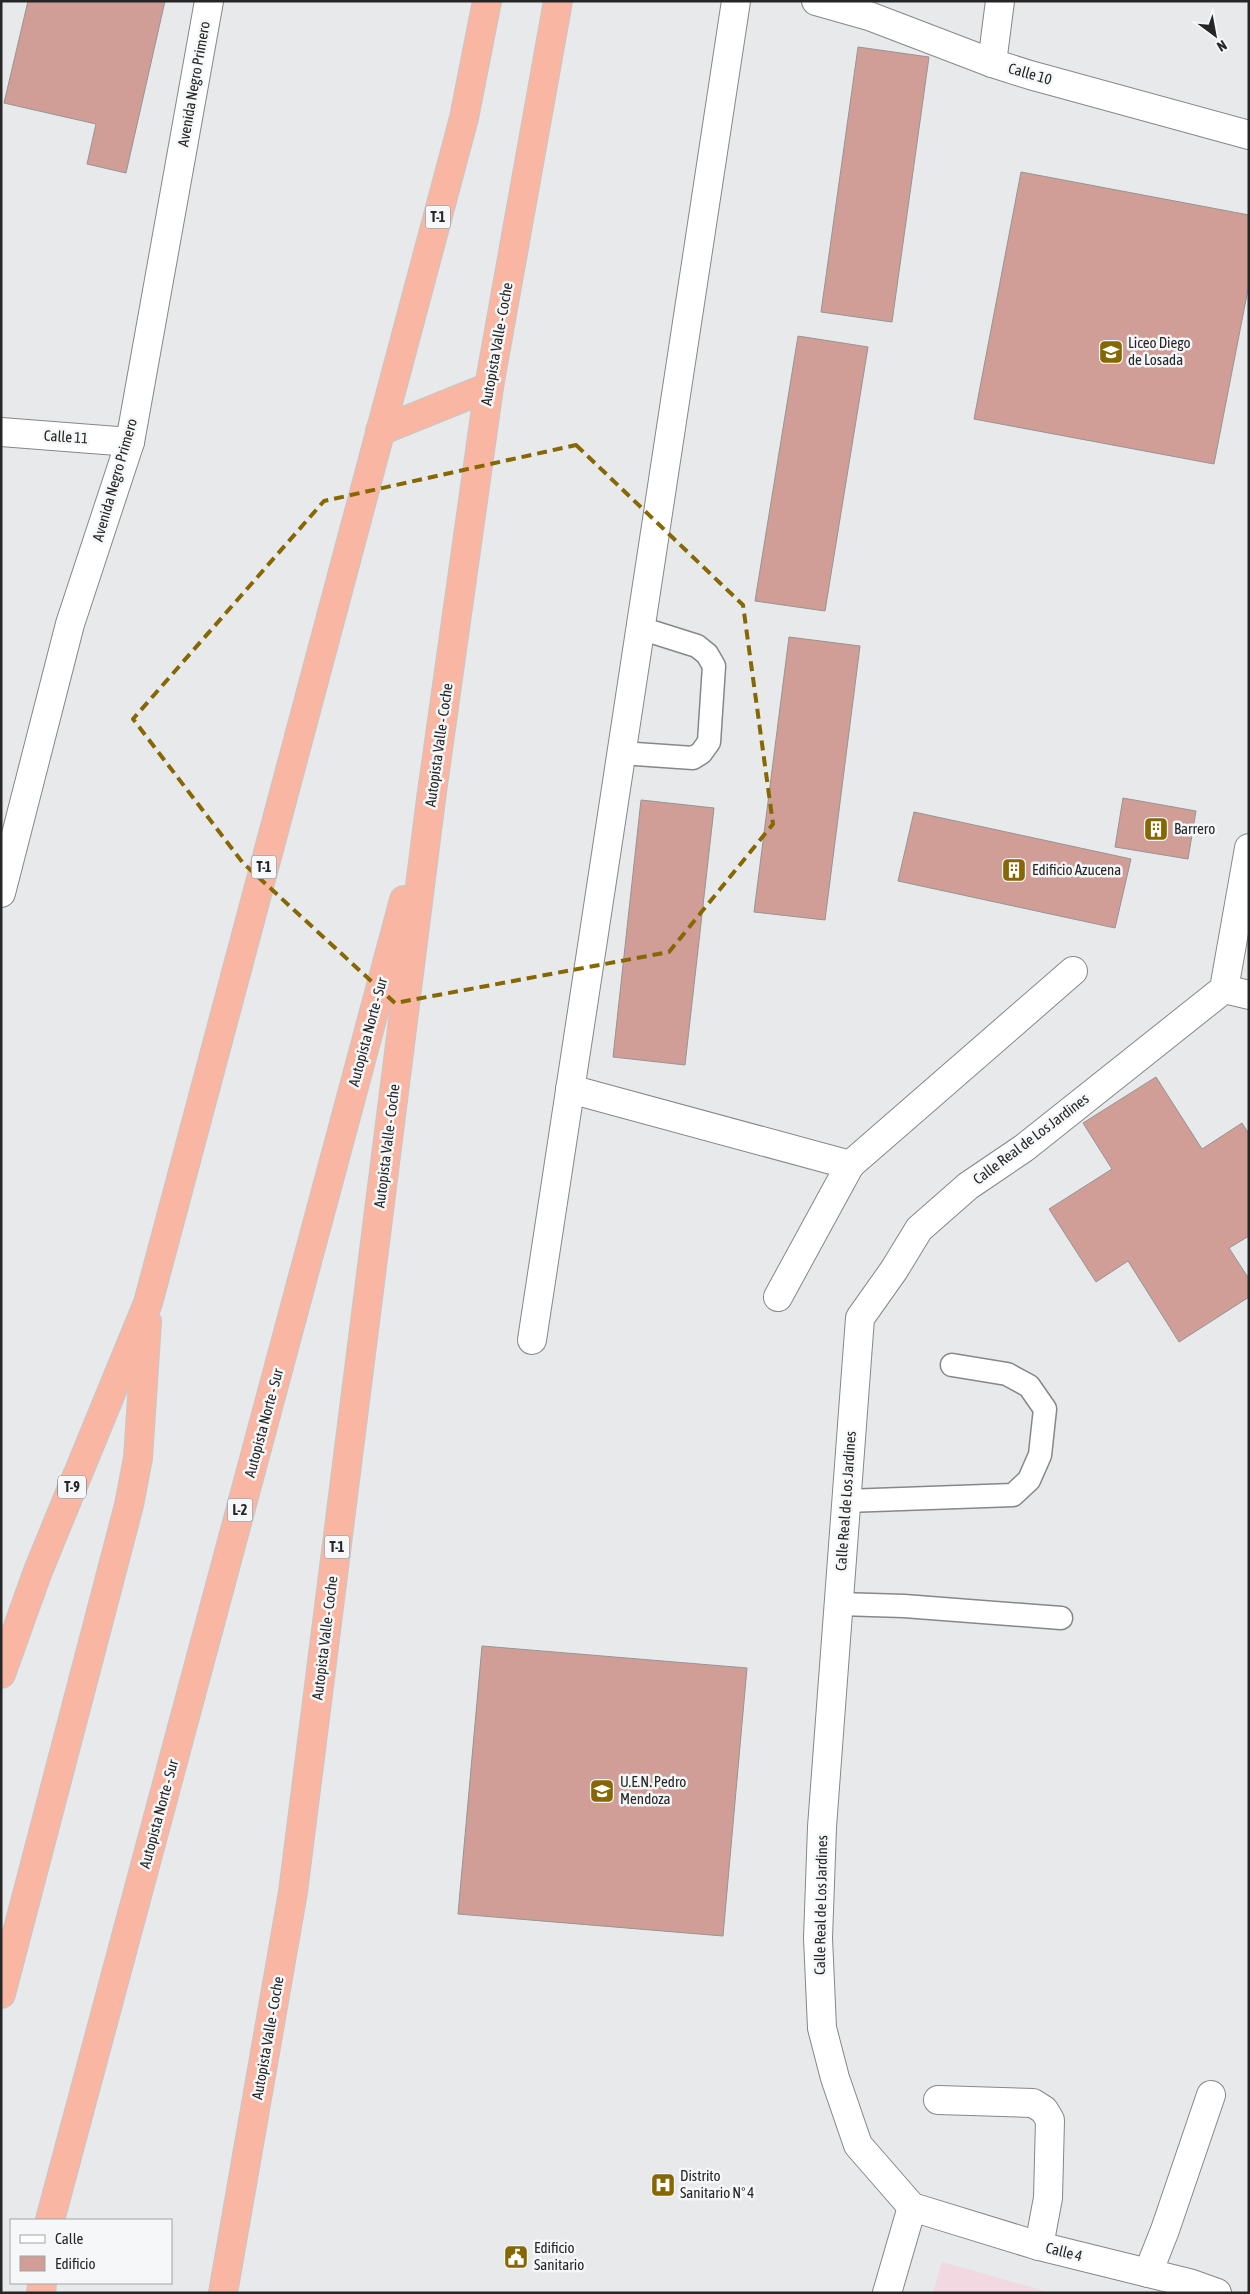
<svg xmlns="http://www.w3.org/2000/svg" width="1250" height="2294" viewBox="0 0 1250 2294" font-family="'Asap Condensed',sans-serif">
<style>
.medical{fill:#f1d8e1}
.building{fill:#d09e97;stroke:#969494}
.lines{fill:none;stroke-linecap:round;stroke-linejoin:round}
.service-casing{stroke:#858788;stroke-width:25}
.minor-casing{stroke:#858788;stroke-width:30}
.motorway-casing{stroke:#c7c7c7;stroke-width:30}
.service{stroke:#fff;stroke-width:22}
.minor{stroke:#fff;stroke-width:28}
.motorway{stroke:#f9b6a3;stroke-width:28}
.marked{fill:none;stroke:#866701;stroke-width:4;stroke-dasharray:10 6;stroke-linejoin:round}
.labels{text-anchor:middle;stroke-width:5;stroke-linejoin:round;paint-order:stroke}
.shield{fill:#f5f7f8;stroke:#646566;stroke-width:1}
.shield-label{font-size:14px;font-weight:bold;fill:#262627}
.street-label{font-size:15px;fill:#262627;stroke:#f5f7f8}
.poi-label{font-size:15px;fill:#262627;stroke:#f5f7f8;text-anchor:start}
</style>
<rect width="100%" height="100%" fill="#e8e9eb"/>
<!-- medical -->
<path class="medical" d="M942 2262 1051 2293H933Z"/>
<!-- building -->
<g class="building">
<path d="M28 1H165L126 173 87 164 96 124 4 103Z"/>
<path d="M858 47 929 57 892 322 821 312Z"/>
<path d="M1021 172 1249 215V284L1214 464 974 419Z"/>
<path d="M798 336 868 347 825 611 755 601Z"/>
<path d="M789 637 860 646 825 920 754 912Z"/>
<path d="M1123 798 1196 811 1188 859 1115 847Z"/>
<path d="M641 800 714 808 685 1065 613 1057Z"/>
<path d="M914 812 1131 859 1115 928 898 881Z"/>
<path d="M1156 1077 1202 1149 1242 1123 1249 1134V1236L1229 1248 1249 1279V1297L1179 1342 1128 1261 1096 1282 1049 1209 1112 1169 1083 1123Z"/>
<path d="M482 1646 747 1668 723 1936 458 1914Z"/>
</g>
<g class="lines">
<defs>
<g id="service">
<path d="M621 753 693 758 701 753 709 742 714 666 707 654 697 646 640 628"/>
<path d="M846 1501 1013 1495 1029 1480 1040 1455 1045 1409 1029 1386 1007 1374 952 1365"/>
<path d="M839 1604 904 1606 1061 1618"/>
</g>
<g id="minor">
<path d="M816 1 869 16 992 63 1030 75 1249 135"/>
<path d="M992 63 1000 1"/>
<path d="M1 432 130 442"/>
<path d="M1 893 70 624 130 442 209 1"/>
<path d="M1224 989 1249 995"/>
<path d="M570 1089 850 1165 1073 971"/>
<path d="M778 1297 850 1165"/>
<path d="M532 1340 736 1"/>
<path d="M938 2100 1033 2103 1044 2110 1050 2120 1048 2198 1039 2246"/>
<path d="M912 2207 858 2145 835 2078 822 2028 818 1938 822 1827 860 1318 894 1270 919 1229 968 1186 1024 1148 1224 989 1249 848"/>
<path d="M912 2207 1039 2246 1189 2283 1217 2293"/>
<path d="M1148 2273 1165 2230 1211 2095"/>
<path d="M887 2293 912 2207"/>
</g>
<g id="motorway">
<path d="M380 431 489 387"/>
<path d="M1 1674 38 1571 148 1303 464 118 487 1"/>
<path d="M1 1994 129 1505 138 1458 147 1322"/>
<path d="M50 2220 404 900"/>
<path d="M41 2293 42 2283"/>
<path d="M223 2293 293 1892 431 799 489 387 558 1"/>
</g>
</defs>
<!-- service casing -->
<use href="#service" class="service-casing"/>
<!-- minor casing -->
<use href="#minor" class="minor-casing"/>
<!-- motorway casing -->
<use href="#motorway" class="motorway-casing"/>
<!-- service -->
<use href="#service" class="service"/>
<!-- minor -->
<use href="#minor" class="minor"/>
<!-- motorway -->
<use href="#motorway" class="motorway"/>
</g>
<!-- marked area -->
<path class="marked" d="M576 445 743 605 773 824 669 952 395 1003 243 863 133 719 324 501Z"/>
<!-- icons -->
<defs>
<symbol id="school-square" viewBox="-11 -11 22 22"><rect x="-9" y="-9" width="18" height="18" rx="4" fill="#866701" stroke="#f5f7f8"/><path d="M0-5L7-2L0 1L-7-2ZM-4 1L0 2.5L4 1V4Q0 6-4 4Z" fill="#fff"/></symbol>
<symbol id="building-square" viewBox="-11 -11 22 22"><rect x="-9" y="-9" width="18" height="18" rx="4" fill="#866701" stroke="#f5f7f8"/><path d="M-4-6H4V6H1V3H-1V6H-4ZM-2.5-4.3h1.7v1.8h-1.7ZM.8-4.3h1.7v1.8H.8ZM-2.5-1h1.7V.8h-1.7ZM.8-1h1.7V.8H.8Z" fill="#fff"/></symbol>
<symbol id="hospital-square" viewBox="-11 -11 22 22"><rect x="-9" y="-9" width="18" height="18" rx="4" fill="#866701" stroke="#f5f7f8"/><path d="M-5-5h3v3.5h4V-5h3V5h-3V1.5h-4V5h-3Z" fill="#fff"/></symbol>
<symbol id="civic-square" viewBox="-11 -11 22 22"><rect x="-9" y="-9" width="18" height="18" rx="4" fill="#866701" stroke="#f5f7f8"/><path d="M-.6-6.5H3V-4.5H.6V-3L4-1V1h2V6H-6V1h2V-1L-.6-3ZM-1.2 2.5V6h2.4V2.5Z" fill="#fff"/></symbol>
</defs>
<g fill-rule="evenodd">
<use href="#school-square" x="1097" y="338" width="28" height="28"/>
<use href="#building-square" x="1142" y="815" width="28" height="28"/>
<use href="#building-square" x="1000" y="856" width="28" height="28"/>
<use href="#school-square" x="588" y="1777" width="28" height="28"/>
<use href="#hospital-square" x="649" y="2171" width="28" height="28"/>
<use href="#civic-square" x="502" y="2243" width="28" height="28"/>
</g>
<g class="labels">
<!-- shield labels -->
<g class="shield">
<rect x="425.5" y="205.5" width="25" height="23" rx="4"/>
<rect x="251.5" y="855.5" width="25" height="23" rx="4"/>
<rect x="58" y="1475.5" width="28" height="23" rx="4"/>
<rect x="227.5" y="1498.5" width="25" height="23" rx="4"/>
<rect x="324.5" y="1535.5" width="25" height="23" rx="4"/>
</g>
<g class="shield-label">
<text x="438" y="222">T-1</text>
<text x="264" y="872">T-1</text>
<text x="72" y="1492">T-9</text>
<text x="240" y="1515">L-2</text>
<text x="337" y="1552">T-1</text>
</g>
<!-- street labels -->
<g class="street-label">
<text transform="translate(1030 74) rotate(16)" y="5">Calle 10</text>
<text transform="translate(194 84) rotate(-80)" y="5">Avenida Negro Primero</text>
<text transform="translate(497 344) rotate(-80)" y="5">Autopista Valle - Coche</text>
<text transform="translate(66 437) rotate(4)" y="5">Calle 11</text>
<text transform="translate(115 480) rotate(-74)" y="5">Avenida Negro Primero</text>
<text transform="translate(439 745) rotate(-82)" y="5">Autopista Valle - Coche</text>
<text transform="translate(368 1032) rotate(-75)" y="5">Autopista Norte - Sur</text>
<text transform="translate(1031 1139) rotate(-37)" y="5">Calle Real de Los Jardines</text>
<text transform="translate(387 1146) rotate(-83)" y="5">Autopista Valle - Coche</text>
<text transform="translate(264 1423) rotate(-75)" y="5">Autopista Norte - Sur</text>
<text transform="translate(846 1501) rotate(-86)" y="5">Calle Real de Los Jardines</text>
<text transform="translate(325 1638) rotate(-83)" y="5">Autopista Valle - Coche</text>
<text transform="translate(159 1814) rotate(-75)" y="5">Autopista Norte - Sur</text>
<text transform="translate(821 1905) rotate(-89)" y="5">Calle Real de Los Jardines</text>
<text transform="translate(268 2038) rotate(-80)" y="5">Autopista Valle - Coche</text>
<text transform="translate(1064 2252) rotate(14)" y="5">Calle 4</text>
</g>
<!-- poi labels -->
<g class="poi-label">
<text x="1128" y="348">Liceo Diego<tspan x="1128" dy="17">de Losada</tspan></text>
<text x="1174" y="834">Barrero</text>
<text x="1032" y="875">Edificio Azucena</text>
<text x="620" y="1787">U.E.N. Pedro<tspan x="620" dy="17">Mendoza</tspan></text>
<text x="680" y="2181">Distrito<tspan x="680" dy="17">Sanitario N° 4</tspan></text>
<text x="534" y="2253">Edificio<tspan x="534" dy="17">Sanitario</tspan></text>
</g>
</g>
<!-- border -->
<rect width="1250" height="2294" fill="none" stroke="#262627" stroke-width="5"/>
<!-- legend -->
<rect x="10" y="2219" width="162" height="65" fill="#f5f7f8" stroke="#a2a3a4"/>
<rect x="20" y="2235" width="25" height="8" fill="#ffffff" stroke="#a2a3a4"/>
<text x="55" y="2244" font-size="15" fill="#262627">Calle</text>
<rect x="20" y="2256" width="25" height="15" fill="#d09e97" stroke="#a2a3a4"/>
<text x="55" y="2269" font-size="15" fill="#262627">Edificio</text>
<!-- north arrow -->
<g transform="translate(1215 35) rotate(148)" stroke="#f5f7f8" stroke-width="4" paint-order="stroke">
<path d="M0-4L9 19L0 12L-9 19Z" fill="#262627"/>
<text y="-8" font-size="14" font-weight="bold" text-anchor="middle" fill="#262627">N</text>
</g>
</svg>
